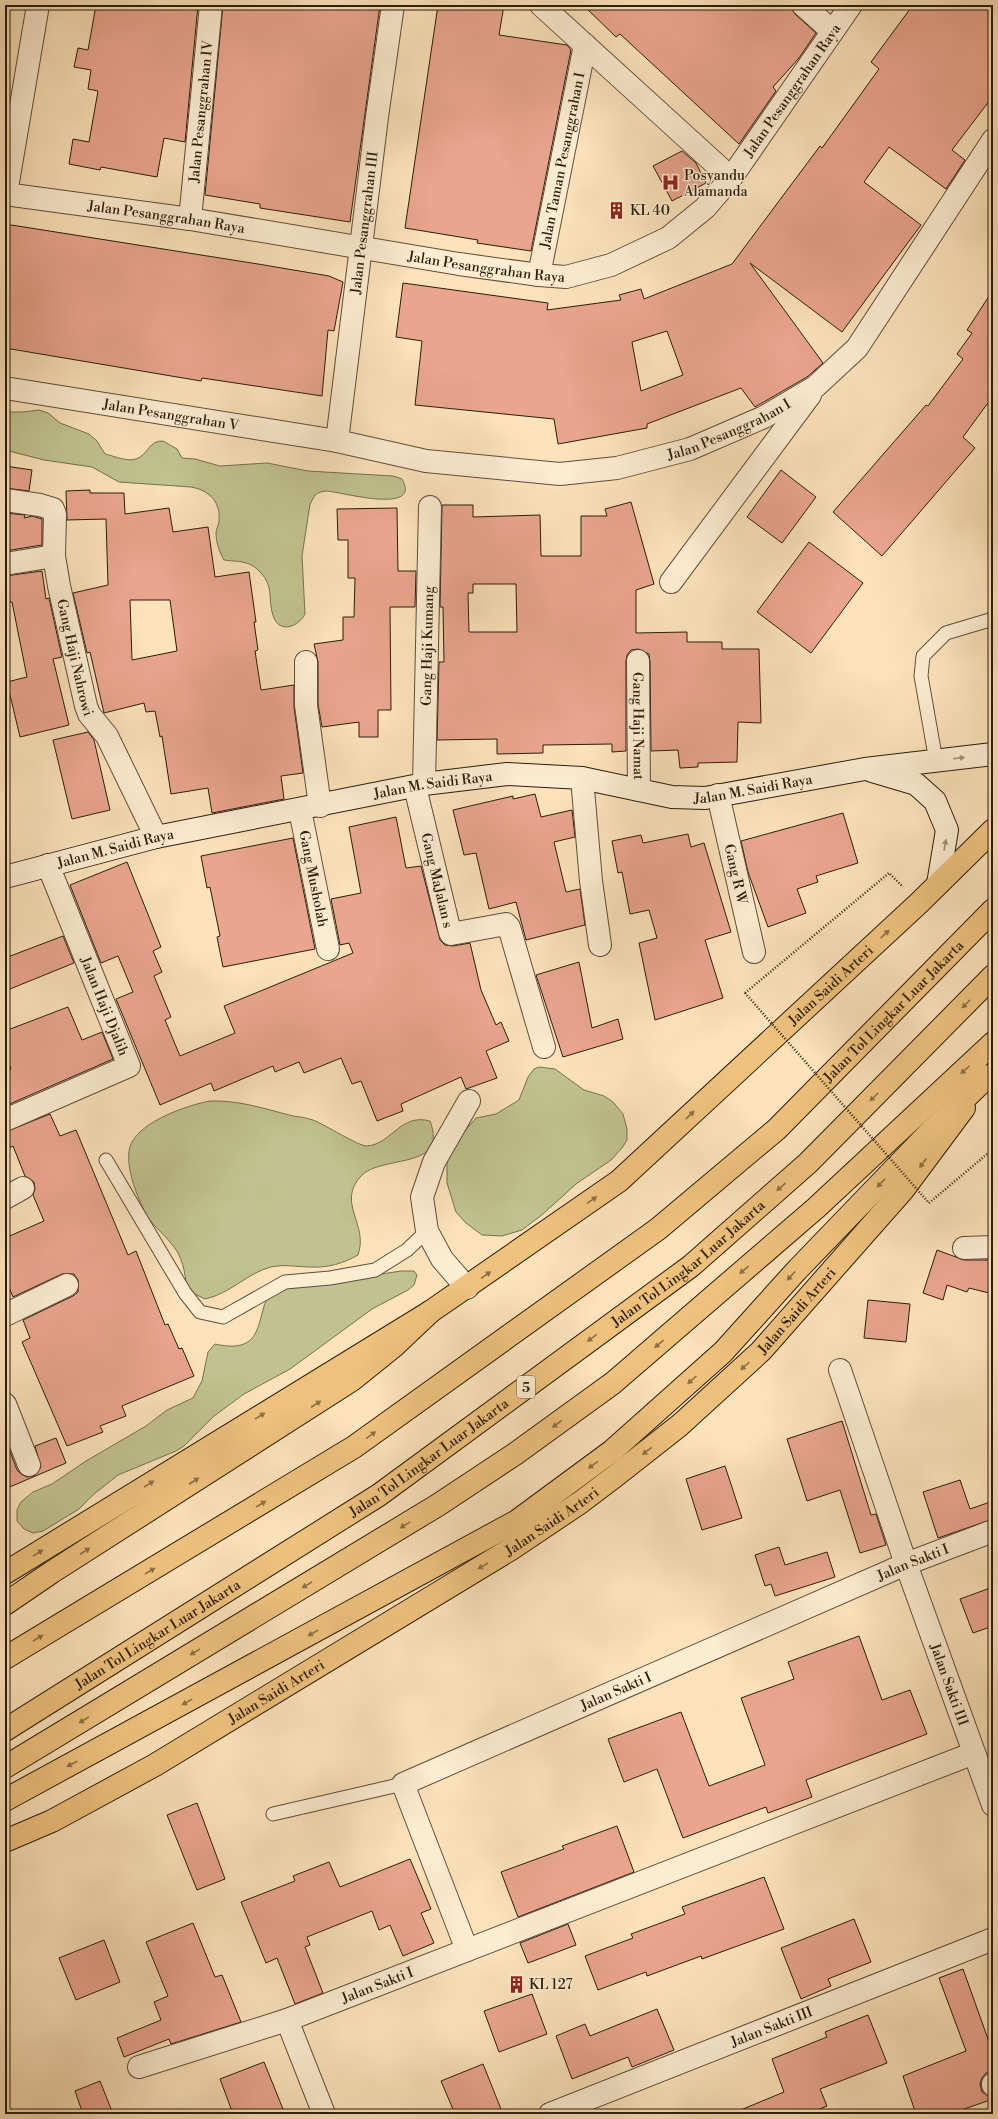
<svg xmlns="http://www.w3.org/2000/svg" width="998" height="2119" viewBox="0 0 998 2119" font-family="'Libre Bodoni',serif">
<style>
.green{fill:#c0c38f;stroke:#75704e}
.building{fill:#e9a58e;stroke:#2a1d0c;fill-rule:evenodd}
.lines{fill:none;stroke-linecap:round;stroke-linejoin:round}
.lane-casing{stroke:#5e4e38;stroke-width:15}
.street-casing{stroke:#5e4e38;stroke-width:24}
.secondary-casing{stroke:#2a1d0c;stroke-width:24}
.primary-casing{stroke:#2a1d0c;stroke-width:24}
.highway-casing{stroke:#2a1d0c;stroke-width:24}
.path{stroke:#2a1d0c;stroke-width:2.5;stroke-dasharray:1 2;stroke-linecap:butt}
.lane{stroke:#fcecd2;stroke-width:13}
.street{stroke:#fcecd2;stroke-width:22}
.secondary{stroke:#fcecd2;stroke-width:22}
.primary{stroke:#eec17d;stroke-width:22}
.highway{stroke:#eec17d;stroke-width:22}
.path-bridge{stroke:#2a1d0c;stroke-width:2.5;stroke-dasharray:1 2;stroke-linecap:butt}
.oneway{fill:#9e8f79}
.oneway2{fill:#8c6f44}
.labels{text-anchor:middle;stroke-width:3;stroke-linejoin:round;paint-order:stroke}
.shield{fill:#fcecd2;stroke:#695b47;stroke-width:1}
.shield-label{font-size:13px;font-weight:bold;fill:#2a1d0c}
.street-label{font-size:14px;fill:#2a1d0c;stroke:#fcecd2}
.poi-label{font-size:14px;fill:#2a1d0c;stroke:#fcecd2;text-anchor:start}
</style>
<rect width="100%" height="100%" fill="#fbe2ba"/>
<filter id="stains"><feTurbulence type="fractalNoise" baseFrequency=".005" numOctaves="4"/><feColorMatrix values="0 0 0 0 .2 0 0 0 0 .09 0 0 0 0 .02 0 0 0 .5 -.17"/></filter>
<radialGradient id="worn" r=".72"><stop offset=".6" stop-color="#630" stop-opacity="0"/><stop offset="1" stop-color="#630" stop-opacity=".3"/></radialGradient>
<!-- green -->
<g class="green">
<path d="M39 410 48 413 60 423 89 434 97 441 105 454C114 456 127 462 136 459 148 455 149 440 163 441L177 449 182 458 195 459 220 466 267 463 308 471 393 476 402 479C423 516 338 491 326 491 322 491 318 493 315 495L310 504 302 556 305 614C299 626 281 634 274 618 267 601 275 587 260 572 249 560 238 562 224 560 219 551 216 542 216 533 216 529 219 525 219 521 221 501 208 490 191 487L119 482 92 467 44 460 5 450V412H23Z"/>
<path d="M539 1067 555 1069 584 1090 604 1096 613 1102 623 1114 627 1129V1140L622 1148 611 1160 576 1184 543 1214 522 1230 502 1236 482 1235 466 1223 456 1212 447 1183V1158L462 1134 476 1118 496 1114 519 1100 528 1077 534 1069Z"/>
<path d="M210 1101C237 1100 263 1108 289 1115 296 1117 305 1117 313 1120 326 1125 358 1146 367 1146 392 1144 400 1113 430 1121 449 1171 382 1154 361 1176 336 1203 369 1224 358 1255 344 1263 328 1268 311 1267 297 1267 285 1264 271 1267 247 1273 230 1294 205 1299L187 1290C185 1272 183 1256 170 1242 162 1232 152 1225 146 1214 137 1197 123 1162 131 1144 141 1121 188 1105 210 1101Z"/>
<path d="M401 1271H414L417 1275 414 1285 408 1290 372 1309 290 1369 244 1394 214 1416 184 1446 176 1451 118 1475 94 1494 79 1509 43 1531 33 1533 24 1529 17 1521V1510L21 1502 33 1492 52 1484 86 1461 146 1426 167 1410 193 1398 202 1381 208 1352 215 1344C276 1358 249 1299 280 1286 289 1282 329 1283 341 1282 362 1280 381 1273 401 1271Z"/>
</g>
<!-- building -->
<g class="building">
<path d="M96 5H198L185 142 164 138 157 177 101 167 100 170 69 164 73 139 89 142 98 91 88 89 91 70 74 67 78 48 88 50Z"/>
<path d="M223 5H380L350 222 260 208V204L205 195Z"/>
<path d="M438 5H504L499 35 567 45 571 50 531 251 477 243 478 240 405 228Z"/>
<path d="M583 5H790L795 14 816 33 799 58 773 87 776 91 739 144 620 34 616 37Z"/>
<path d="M913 5H993V96L952 150 965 160 946 189 889 147 864 182 921 225 842 332 750 263 823 363 807 377 755 407 741 388 647 424V428L558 444 554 419 415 405 422 341 396 337 403 283 548 303 547 310 621 300 619 295 641 289 644 299 732 264 820 146 822 148 879 69 871 62ZM667 331 683 375 641 391 632 342Z"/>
<path d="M682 151 696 163 706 183 672 201 653 166Z"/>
<path d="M5 224 258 264 329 276 343 282 334 331 328 330 322 396 202 378 201 381 5 348Z"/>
<path d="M993 290V396L963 437 975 448 882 556 833 512 926 405 928 406 963 359 957 354 972 333 967 330Z"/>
<path d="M5 466 32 470 29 491 5 488Z"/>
<path d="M781 470 816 497 782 543 747 517Z"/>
<path d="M90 490V493H124L125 514 169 508 173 532 208 527 215 577 249 572 256 622H254L258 650 255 651 261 690 294 685V707L303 773 281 776 284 799 212 813 208 788 171 794 162 736 160 737 155 711 146 712 144 703 104 713 90 652 87 653 73 593 108 585 106 519 67 520 66 491ZM130 600H170L177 651 132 660Z"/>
<path d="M631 502 654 584 636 590V633L687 632V642H722V649H759L761 723 738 722 737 762 698 763V767L680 768 678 750 651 751 650 661 649 654 638 649 631 650 627 655 626 661V751L612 752V744L543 745V753L497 754V739L437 740 439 662H444L443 607H440L442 505H473V517L540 515 541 556H581V516H607L605 509ZM473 584H516L517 632H469L468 593H473Z"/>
<path d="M397 508 398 571H416L415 607H390L391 710H378V737H359V722L322 727 318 704V662L314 644 343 640V617H354L355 578H348V540H338L337 509Z"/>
<path d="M5 513 25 515 24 518 32 516 42 519V545L5 551Z"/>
<path d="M809 542 863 583 811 653 757 612Z"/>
<path d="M42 571 46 599 49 598 62 657 53 659 69 725 20 737 7 682 27 677 12 602 5 603V576Z"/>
<path d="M88 732 94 740 110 810 72 819 53 740Z"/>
<path d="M535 794 541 817 572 810 575 837 554 842 566 892 580 889 585 925 526 940 516 902 489 909 476 853 464 855 453 810 513 796V799Z"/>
<path d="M843 813 858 863 816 876 818 882 797 889 806 913 768 927 748 872 741 841Z"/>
<path d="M396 817 406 868 421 866 440 940 445 945 453 946 470 943 481 990 496 1025 501 1022 509 1041 486 1051 497 1078 466 1089 461 1077 401 1104 403 1111 377 1121 361 1081 352 1084 341 1058 304 1073 299 1062 275 1072 273 1066 214 1091 211 1083 160 1105 116 999 133 992 118 956 101 963 70 885 127 862 161 947 153 951 162 972 154 976 171 1017 165 1020 180 1056 235 1033 224 1006 353 953 349 943 340 945 331 899 361 893 349 827Z"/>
<path d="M688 834 691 847 704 843 731 932 705 940 723 998 655 1020 639 943 657 938 649 910 630 914 622 872 618 873 612 841 641 835 643 843Z"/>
<path d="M293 838 315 949 223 967 217 937 220 936 210 887 207 888 201 856Z"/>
<path d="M63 936 74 963 5 991V958Z"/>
<path d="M579 962 592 1028 618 1019 623 1039 563 1057 536 975Z"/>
<path d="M68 1007 82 1040 102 1032 113 1059 5 1106V1071L11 1069 5 1053V1031Z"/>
<path d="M50 1114 60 1136 76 1130 128 1255 136 1251 165 1325 168 1324 179 1349 182 1348 194 1376 122 1406 126 1416 100 1426 103 1432 67 1446 22 1342 30 1338 23 1320 73 1296 78 1292V1280L74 1274H62L13 1297 5 1278V1238L44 1221 33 1195 35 1189 34 1182 25 1176 13 1146 5 1150V1132Z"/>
<path d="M937 1250 964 1260H993V1294L969 1288 967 1292 947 1285 943 1300 923 1293Z"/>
<path d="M868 1300 910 1304 906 1342 864 1338Z"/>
<path d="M842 1421 871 1515 876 1514 886 1545 860 1553 840 1490 807 1501 787 1439Z"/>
<path d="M5 1438 17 1470 21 1474 27 1477 34 1476 41 1467 35 1446 56 1438 66 1463 5 1489Z"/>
<path d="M725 1466 742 1518 702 1530 686 1479Z"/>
<path d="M960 1480 970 1509 993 1501V1519L938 1538 923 1492Z"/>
<path d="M779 1547 785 1565 827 1552 835 1577 775 1596 771 1584 765 1586 755 1555Z"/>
<path d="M993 1587V1626L973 1633 960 1599Z"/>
<path d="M859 1636 882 1700 910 1690 927 1734 806 1780 812 1797 768 1813 766 1807 683 1838 657 1769 624 1782 608 1739 681 1712 709 1786 765 1765 741 1698 794 1679 788 1662Z"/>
<path d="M197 1803 225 1879 197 1890 167 1815Z"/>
<path d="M617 1826 634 1872 518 1917 501 1872 564 1849 562 1846Z"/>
<path d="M410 1859 431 1909 421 1913 434 1943 403 1956 390 1925 379 1930 372 1911 307 1937 310 1945 305 1947 323 1993 295 2004 277 1958 266 1963 241 1902 295 1881 293 1876 329 1862 340 1887Z"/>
<path d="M764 1877 784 1929 702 1959 701 1956 647 1976 646 1972 598 1990 585 1956 633 1938 631 1934 685 1914 682 1907Z"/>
<path d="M854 1919 871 1962 828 1979 831 1986 801 1999 781 1948Z"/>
<path d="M193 1923 215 1977 222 1975 241 2022 171 2044 169 2039 124 2057 117 2038 161 2020 154 2002 168 1996 146 1942Z"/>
<path d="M568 1924 576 1945 528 1963 520 1943Z"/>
<path d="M104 1940 120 1982 76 2000 59 1958Z"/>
<path d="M963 1969 993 2053V2072L986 2073 982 2078 980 2084 982 2092 993 2099 950 2114H916L903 2076 966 2051 939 1978Z"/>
<path d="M532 1994 547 2034 499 2052 484 2011Z"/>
<path d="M657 2009 674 2050 632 2067 628 2057 572 2079 556 2036 585 2024 590 2036Z"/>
<path d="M868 2015 887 2063 820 2089 827 2106 808 2114H731L784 2092 772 2059 827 2037 825 2032Z"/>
<path d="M264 2062 285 2114H233L220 2079Z"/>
<path d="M483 2064 503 2114H455L441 2081Z"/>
<path d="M100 2081 113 2114H83L75 2091Z"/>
</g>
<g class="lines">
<defs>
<g id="lane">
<path d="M936 761 921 676 923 656 946 633 993 619"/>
<path d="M106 1160 185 1293 200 1312 223 1317 285 1282 330 1278 375 1270 407 1250 427 1231"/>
<path d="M273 1814 403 1784"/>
</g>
<g id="street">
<path d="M541 5 731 178"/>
<path d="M803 5 832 31"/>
<path id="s1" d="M5 194 190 219 459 264 539 275 566 277 611 265 668 238 705 208 731 178 851 5"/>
<path d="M6 194 38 5"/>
<path id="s2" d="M190 219 211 5"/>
<path id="s3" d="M539 275 585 45"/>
<path id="s4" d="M5 388 337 441 426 461 560 474 617 468 690 449 764 417 815 387 857 348 993 140"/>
<path id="s5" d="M337 441 377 117 393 5"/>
<path id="s6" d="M5 500 40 505 53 509 55 514 54 556 59 586 86 706 89 714 107 736 156 837"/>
<path d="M5 564 54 556"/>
<path d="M671 582 810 395"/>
<path id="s7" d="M638 661 639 790"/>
<path d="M306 662V705L320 806"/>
<path d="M582 778 591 881 600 945"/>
<path id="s8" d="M424 784 430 507"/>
<path id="s9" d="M415 787 450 932 451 934 506 924 509 927 544 1047"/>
<path id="s10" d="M718 795 754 952"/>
<path id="s11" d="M300 810 328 949"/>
<path d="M5 1120 129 1066 48 865"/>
<path d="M5 1198 23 1188"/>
<path d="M964 1248 993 1247"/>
<path d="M467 1288 442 1259 427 1231 422 1197 434 1162 469 1101"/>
<path d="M5 1315 67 1285"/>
<path id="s12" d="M840 1370 906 1564 993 1805"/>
<path d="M5 1404 29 1465"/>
<path id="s13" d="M467 1950 403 1784 906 1564 993 1531"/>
<path d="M287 2020 324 2114"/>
<path id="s14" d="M139 2067 287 2020 974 1753"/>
<path d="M993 2085V2084"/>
<path id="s15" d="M550 2114 993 1939"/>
</g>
<g id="secondary">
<path d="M872 771 916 784 935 801 947 830 938 884"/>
<path id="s16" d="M5 877 156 837 424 784 507 774 582 778 672 797 705 798 865 769 993 754"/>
</g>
<g id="primary">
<path id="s17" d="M5 1573 430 1312 619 1181 919 903 993 830"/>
<path id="s18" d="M5 1841 52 1821 155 1765 511 1549 581 1502 614 1477 680 1425 761 1351 903 1190 964 1108"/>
</g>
<g id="highway">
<path d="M5 1604 52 1572 352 1380 393 1347 430 1312"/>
<path id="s19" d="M5 1658 354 1447 658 1229 777 1129 993 910"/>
<path id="s20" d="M5 1730 379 1495 691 1266 808 1163 993 976"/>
<path d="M5 1767 438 1505 515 1454 613 1383 816 1208 993 1043"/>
<path d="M5 1800 517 1521 612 1451 723 1352 797 1270 931 1131 988 1076"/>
</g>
</defs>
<!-- lane casing -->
<use href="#lane" class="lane-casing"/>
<!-- street casing -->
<use href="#street" class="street-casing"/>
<!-- secondary casing -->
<use href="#secondary" class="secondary-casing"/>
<!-- primary casing -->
<use href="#primary" class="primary-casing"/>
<!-- highway casing -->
<use href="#highway" class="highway-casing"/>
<!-- path -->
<g class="path">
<path d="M745 993 889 873 903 887"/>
<path d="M929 1203 993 1149"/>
</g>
<!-- lane -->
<use href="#lane" class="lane"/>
<!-- street -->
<use href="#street" class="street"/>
<!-- secondary -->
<use href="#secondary" class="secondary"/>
<!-- primary -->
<use href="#primary" class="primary"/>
<!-- highway -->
<use href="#highway" class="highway"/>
<!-- path-bridge -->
<path class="path-bridge" d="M745 993 929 1203"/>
</g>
<!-- one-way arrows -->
<defs><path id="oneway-solid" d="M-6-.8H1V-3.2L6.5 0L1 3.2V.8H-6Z"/></defs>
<g class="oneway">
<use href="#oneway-solid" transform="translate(959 758) rotate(-7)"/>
<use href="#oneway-solid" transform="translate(945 845) rotate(-80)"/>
</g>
<g class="oneway2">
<use href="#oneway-solid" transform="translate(885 934) rotate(-43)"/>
<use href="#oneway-solid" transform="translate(966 1004) rotate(135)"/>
<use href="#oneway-solid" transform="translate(965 1070) rotate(138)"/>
<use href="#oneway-solid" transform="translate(874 1097) rotate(135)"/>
<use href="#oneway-solid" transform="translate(690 1115) rotate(-43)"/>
<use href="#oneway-solid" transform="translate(923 1163) rotate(126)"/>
<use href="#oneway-solid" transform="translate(881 1183) rotate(134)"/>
<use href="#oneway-solid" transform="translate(781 1187) rotate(139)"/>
<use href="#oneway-solid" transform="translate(592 1200) rotate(-35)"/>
<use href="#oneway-solid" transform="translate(744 1270) rotate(139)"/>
<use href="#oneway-solid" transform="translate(486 1275) rotate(-35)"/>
<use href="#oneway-solid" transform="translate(791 1276) rotate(132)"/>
<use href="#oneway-solid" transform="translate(592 1338) rotate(144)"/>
<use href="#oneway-solid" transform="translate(659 1344) rotate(140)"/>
<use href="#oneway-solid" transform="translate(745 1366) rotate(138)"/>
<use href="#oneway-solid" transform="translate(692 1380) rotate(138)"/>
<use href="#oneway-solid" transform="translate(316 1404) rotate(-33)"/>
<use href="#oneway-solid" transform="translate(260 1416) rotate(-32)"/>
<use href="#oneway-solid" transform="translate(557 1424) rotate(144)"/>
<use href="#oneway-solid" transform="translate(371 1435) rotate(-36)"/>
<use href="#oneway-solid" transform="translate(647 1451) rotate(142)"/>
<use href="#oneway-solid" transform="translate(593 1465) rotate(144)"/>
<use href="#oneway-solid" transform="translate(194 1481) rotate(-33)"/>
<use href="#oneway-solid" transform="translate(149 1484) rotate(-32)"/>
<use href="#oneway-solid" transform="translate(261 1504) rotate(-31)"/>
<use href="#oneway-solid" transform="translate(405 1525) rotate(148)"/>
<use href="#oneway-solid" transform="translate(85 1551) rotate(-33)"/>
<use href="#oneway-solid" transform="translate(38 1553) rotate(-32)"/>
<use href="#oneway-solid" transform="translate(483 1566) rotate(149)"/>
<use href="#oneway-solid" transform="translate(150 1571) rotate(-31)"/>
<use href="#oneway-solid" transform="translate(307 1585) rotate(149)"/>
<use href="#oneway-solid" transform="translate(313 1633) rotate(151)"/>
<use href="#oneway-solid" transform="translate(38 1638) rotate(-31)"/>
<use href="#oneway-solid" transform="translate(195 1652) rotate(149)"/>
<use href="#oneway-solid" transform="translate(187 1702) rotate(151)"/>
<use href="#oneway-solid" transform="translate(84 1720) rotate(149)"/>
<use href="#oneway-solid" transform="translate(72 1764) rotate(152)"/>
</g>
<!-- icons -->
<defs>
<symbol id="hospital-bare" viewBox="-9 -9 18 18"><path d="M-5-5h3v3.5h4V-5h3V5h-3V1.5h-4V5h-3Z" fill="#8f2418" stroke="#fcecd2" stroke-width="2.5" paint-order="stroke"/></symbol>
<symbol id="building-bare" viewBox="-9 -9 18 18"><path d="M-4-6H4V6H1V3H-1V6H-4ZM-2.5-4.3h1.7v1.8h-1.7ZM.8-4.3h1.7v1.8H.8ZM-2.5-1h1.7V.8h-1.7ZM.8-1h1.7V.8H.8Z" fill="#8f2418" stroke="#fcecd2" stroke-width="2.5" paint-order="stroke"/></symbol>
</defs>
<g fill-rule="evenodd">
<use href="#hospital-bare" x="658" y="170" width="25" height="25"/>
<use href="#building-bare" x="604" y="198" width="25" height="25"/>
<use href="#building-bare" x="504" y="1972" width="25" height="25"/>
</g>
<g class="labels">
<!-- shield labels -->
<rect class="shield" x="517" y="1376" width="18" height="22" rx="3"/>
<g class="shield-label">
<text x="526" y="1392">5</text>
</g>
<!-- street labels -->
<g class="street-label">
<text dy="5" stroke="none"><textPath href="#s1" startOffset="871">Jalan Pesanggrahan Raya</textPath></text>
<text dy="5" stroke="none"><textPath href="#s2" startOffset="108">Jalan Pesanggrahan IV</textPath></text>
<text dy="5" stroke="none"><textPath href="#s3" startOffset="117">Jalan Taman Pesanggrahan I</textPath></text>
<text dy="5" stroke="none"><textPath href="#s1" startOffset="163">Jalan Pesanggrahan Raya</textPath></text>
<text dy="5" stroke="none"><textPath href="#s5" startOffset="220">Jalan Pesanggrahan III</textPath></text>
<text dy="5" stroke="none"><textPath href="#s1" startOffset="487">Jalan Pesanggrahan Raya</textPath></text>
<text dy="5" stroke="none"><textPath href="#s4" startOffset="168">Jalan Pesanggrahan V</textPath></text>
<text dy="5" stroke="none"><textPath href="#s4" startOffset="738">Jalan Pesanggrahan I</textPath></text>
<text dy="5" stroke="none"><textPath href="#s8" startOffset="138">Gang Haji Kumang</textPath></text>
<text dy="5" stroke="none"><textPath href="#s6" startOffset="200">Gang Haji Nahrowi</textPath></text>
<text dy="5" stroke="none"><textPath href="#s7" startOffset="65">Gang Haji Namat</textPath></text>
<text dy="5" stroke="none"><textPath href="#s16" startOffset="438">Jalan M. Saidi Raya</textPath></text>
<text dy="5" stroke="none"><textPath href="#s16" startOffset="762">Jalan M. Saidi Raya</textPath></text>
<text dy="5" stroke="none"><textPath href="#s16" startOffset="114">Jalan M. Saidi Raya</textPath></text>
<text dy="5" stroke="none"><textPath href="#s10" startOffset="81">Gang R W</textPath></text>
<text dy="5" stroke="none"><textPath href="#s11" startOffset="70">Gang Musholah</textPath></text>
<text dy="5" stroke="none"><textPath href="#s9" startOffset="96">Gang MaJalan s</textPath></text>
<text dy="5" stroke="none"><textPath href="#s17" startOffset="1017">Jalan Saidi Arteri</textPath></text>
<text transform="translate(105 1006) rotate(68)" y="5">Jalan Haji Djalih</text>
<text dy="5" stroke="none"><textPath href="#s19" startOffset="1103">Jalan Tol Lingkar Luar Jakarta</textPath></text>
<text dy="5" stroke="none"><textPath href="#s20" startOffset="828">Jalan Tol Lingkar Luar Jakarta</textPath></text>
<text dy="5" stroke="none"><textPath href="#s18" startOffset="958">Jalan Saidi Arteri</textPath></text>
<text dy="5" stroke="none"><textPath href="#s20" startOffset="504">Jalan Tol Lingkar Luar Jakarta</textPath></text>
<text dy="5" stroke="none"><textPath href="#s18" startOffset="634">Jalan Saidi Arteri</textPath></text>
<text dy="5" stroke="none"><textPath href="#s13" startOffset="734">Jalan Sakti I</textPath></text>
<text dy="5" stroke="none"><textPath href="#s20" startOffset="180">Jalan Tol Lingkar Luar Jakarta</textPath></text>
<text dy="5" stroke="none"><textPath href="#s12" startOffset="333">Jalan Sakti III</textPath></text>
<text dy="5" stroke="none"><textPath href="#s18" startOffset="310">Jalan Saidi Arteri</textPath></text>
<text dy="5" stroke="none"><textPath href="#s13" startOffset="410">Jalan Sakti I</textPath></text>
<text dy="5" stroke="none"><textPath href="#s14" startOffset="252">Jalan Sakti I</textPath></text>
<text dy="5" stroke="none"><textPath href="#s15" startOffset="238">Jalan Sakti III</textPath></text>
</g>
<!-- poi labels -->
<g class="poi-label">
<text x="684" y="180">Posyandu<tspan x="684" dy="16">Alamanda</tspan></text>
<text x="630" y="215">KL 40</text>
<text x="529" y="1989">KL 127</text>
</g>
</g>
<!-- margin -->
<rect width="998" height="2119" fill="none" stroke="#fbe2ba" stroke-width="20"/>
<rect x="6" y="6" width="986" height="2107" fill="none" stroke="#2a1d0c" stroke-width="2"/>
<rect x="10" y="10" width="978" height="2099" fill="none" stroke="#2a1d0c"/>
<rect width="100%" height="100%" filter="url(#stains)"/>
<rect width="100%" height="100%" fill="url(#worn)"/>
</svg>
